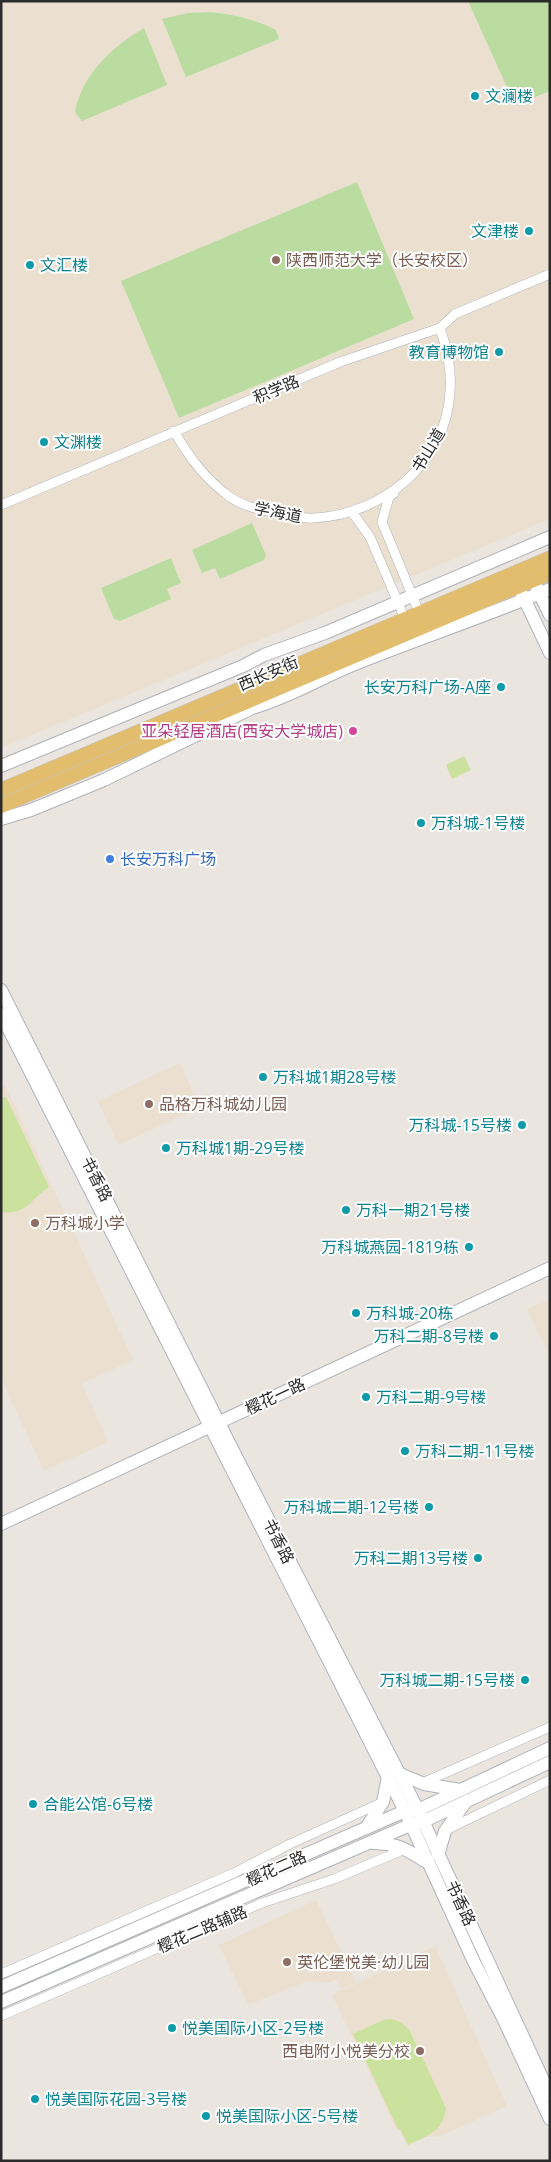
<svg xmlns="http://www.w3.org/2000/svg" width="551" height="2162" viewBox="0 0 551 2162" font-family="'Open Sans','Noto Sans SC',sans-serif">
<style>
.education{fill:#ebe0d0}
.green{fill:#badca1}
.pitch{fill:#cbe29e}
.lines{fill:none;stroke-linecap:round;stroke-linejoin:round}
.street-casing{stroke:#afb2ba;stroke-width:10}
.secondary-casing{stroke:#afb2ba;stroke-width:14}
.primary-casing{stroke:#c4c4c4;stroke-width:15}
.street{stroke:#fff;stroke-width:9}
.secondary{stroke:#fff;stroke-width:12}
.primary{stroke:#e2bd6d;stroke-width:14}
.culture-dot{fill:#0f9aa8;stroke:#fff;stroke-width:2}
.education-dot{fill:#8d6e63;stroke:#fff;stroke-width:2}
.hotel-dot{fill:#d1479c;stroke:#fff;stroke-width:2}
.shop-dot{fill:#3f7fe0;stroke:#fff;stroke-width:2}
.labels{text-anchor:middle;stroke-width:4;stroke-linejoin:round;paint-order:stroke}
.culture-label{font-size:16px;fill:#0d838f;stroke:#fff;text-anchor:start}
.education-label{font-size:16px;fill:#785e54;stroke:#fff;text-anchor:start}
.street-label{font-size:16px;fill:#2b2b2b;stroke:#fff}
.hotel-label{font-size:16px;fill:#b23c85;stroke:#fff;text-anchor:end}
.shop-label{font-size:16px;fill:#366cbe;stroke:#fff;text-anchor:start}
</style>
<rect width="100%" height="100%" fill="#ebe5df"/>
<!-- education -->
<g class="education">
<path d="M1 1H550V519L1 748Z"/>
<path d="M180 1063 200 1107 119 1145 98 1101Z"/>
<path d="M5 1085 133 1360 82 1384 108 1442 44 1471 1 1378V1086Z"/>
<path d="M550 1299V1356L527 1309Z"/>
<path d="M316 1900 356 1982 342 1989 337 1979 329 1983 308 1981 248 2005 219 1945Z"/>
<path d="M435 1946 507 2106 438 2137H425L408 2146 399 2130 397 2131 332 1995Z"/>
</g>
<!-- green -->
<g class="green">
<path d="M468 1H550V91L515 105Z"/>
<path d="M211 12C235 15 255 19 276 30L279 39 186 77 162 19 188 13Z"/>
<path d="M144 28 167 85 82 121 75 112C82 74 112 47 144 28Z"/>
<path d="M357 182 414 319 179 418 121 281Z"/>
<path d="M252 523 266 555 264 560 220 579 215 568 202 573 192 550Z"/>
<path d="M171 558 181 583 167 589 171 599 120 621 114 619 101 588Z"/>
</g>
<!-- pitch -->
<g class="pitch">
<path d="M464 756 471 770 452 779 446 765Z"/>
<path d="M6 1097 49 1187C29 1200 28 1215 1 1212V1098Z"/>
<path d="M392 2019 400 2022 409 2029 446 2108C444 2131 427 2136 408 2145L400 2129H398L353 2034 383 2020Z"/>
</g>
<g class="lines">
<defs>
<g id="street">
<path d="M174 431C189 457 205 479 230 497 247 509 267 511 287 514 296 516 305 519 313 518 382 515 447 463 450 391 452 369 447 349 440 328"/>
<path d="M394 493 389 497 382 522 419 612"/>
<path d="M1 505 340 362 440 328 455 314 550 274"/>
<path d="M352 512 370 537 405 619"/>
<path d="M422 1783 550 1727"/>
<path d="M448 1829 550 1780"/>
<path d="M1 1974 234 1873 290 1844 383 1802"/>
<path d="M1 2016 262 1903 334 1879 405 1849"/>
</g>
<g id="secondary">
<path d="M536 586 550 615"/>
<path d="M522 594 550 653"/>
<path d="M1 766 243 666 264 655 325 633 550 537"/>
<path d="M1 819 31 810 104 780 252 708C287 698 317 680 350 666 416 639 484 617 550 589"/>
<path d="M1 990 226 1437 418 1810 550 2095"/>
<path d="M1 1014 405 1811 474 1962 503 2018 550 2119"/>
<path d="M1 1524 550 1268"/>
<path d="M400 1774 424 1784 460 1790"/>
<path d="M366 1828 383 1802 388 1777"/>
<path d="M373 1843C400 1844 406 1849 428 1863"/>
<path d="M438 1855 445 1831 465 1803"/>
<path d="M1 1987 405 1811 418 1810 550 1748"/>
<path d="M1 2002 410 1825 422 1822 550 1762"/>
</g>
<g id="primary">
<path d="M1 790 550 558"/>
<path d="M1 806 550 573"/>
</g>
</defs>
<!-- street casing -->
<use href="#street" class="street-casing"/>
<!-- secondary casing -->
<use href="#secondary" class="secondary-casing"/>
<!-- primary casing -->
<use href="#primary" class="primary-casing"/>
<!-- street -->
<use href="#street" class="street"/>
<!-- secondary -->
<use href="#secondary" class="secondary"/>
<!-- primary -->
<use href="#primary" class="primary"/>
</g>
<!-- markers -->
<g class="culture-dot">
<circle cx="475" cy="96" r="5"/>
<circle cx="529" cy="231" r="5"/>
<circle cx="30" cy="265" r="5"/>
<circle cx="499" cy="352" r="5"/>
<circle cx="44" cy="442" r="5"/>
<circle cx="501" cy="687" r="5"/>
<circle cx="421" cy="823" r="5"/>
<circle cx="263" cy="1077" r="5"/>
<circle cx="522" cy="1125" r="5"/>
<circle cx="166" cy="1148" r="5"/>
<circle cx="346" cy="1210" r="5"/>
<circle cx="469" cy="1247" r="5"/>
<circle cx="356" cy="1313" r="5"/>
<circle cx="494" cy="1336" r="5"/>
<circle cx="366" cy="1397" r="5"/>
<circle cx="405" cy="1451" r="5"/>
<circle cx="429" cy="1507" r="5"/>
<circle cx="478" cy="1558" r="5"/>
<circle cx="525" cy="1680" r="5"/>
<circle cx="33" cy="1804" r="5"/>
<circle cx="172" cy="2028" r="5"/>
<circle cx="35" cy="2099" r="5"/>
<circle cx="206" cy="2116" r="5"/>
</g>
<g class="education-dot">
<circle cx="276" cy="260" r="5"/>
<circle cx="149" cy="1104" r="5"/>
<circle cx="35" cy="1223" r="5"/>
<circle cx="287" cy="1962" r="5"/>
<circle cx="420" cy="2051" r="5"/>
</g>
<circle class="hotel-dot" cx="353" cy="731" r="5"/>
<circle class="shop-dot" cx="110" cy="859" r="5"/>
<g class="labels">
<!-- culture labels -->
<g class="culture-label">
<text x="485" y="102">文澜楼</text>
<text x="519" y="237" text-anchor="end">文津楼</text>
<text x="40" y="271">文汇楼</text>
<text x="489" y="358" text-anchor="end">教育博物馆</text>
<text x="54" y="448">文渊楼</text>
<text x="491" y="693" text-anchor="end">长安万科广场-A座</text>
<text x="431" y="829">万科城-1号楼</text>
<text x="273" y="1083">万科城1期28号楼</text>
<text x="512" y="1131" text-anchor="end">万科城-15号楼</text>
<text x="176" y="1154">万科城1期-29号楼</text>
<text x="356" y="1216">万科一期21号楼</text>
<text x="459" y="1253" text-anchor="end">万科城燕园-1819栋</text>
<text x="366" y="1319">万科城-20栋</text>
<text x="484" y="1342" text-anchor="end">万科二期-8号楼</text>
<text x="376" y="1403">万科二期-9号楼</text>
<text x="415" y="1457">万科二期-11号楼</text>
<text x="419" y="1513" text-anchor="end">万科城二期-12号楼</text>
<text x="468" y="1564" text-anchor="end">万科二期13号楼</text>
<text x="515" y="1686" text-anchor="end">万科城二期-15号楼</text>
<text x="43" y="1810">合能公馆-6号楼</text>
<text x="182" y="2034">悦美国际小区-2号楼</text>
<text x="45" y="2105">悦美国际花园-3号楼</text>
<text x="216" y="2122">悦美国际小区-5号楼</text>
</g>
<!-- education labels -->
<g class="education-label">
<text x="286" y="266">陕西师范大学（长安校区）</text>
<text x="159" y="1110">品格万科城幼儿园</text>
<text x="45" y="1229">万科城小学</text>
<text x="297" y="1968">英伦堡悦美·幼儿园</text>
<text x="410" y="2057" text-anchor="end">西电附小悦美分校</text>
</g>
<!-- street labels -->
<g class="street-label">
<text transform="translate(276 389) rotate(-23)" y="6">积学路</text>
<text transform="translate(428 450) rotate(-59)" y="6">书山道</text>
<text transform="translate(278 512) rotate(11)" y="6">学海道</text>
<text transform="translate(268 673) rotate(-23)" y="6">西长安街</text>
<text transform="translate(97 1179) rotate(63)" y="6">书香路</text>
<text transform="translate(275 1396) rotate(-25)" y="6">樱花一路</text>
<text transform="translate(279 1541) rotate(63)" y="6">书香路</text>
<text transform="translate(276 1868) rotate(-24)" y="6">樱花二路</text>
<text transform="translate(461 1903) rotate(65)" y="6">书香路</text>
<text transform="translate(202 1929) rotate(-23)" y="6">樱花二路辅路</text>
</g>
<!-- hotel labels -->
<g class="hotel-label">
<text x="343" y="737">亚朵轻居酒店(西安大学城店)</text>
</g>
<!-- shop labels -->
<g class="shop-label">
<text x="120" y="865">长安万科广场</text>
</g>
</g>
<!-- border -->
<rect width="551" height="2162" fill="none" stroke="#2b2b2b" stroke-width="5"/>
</svg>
